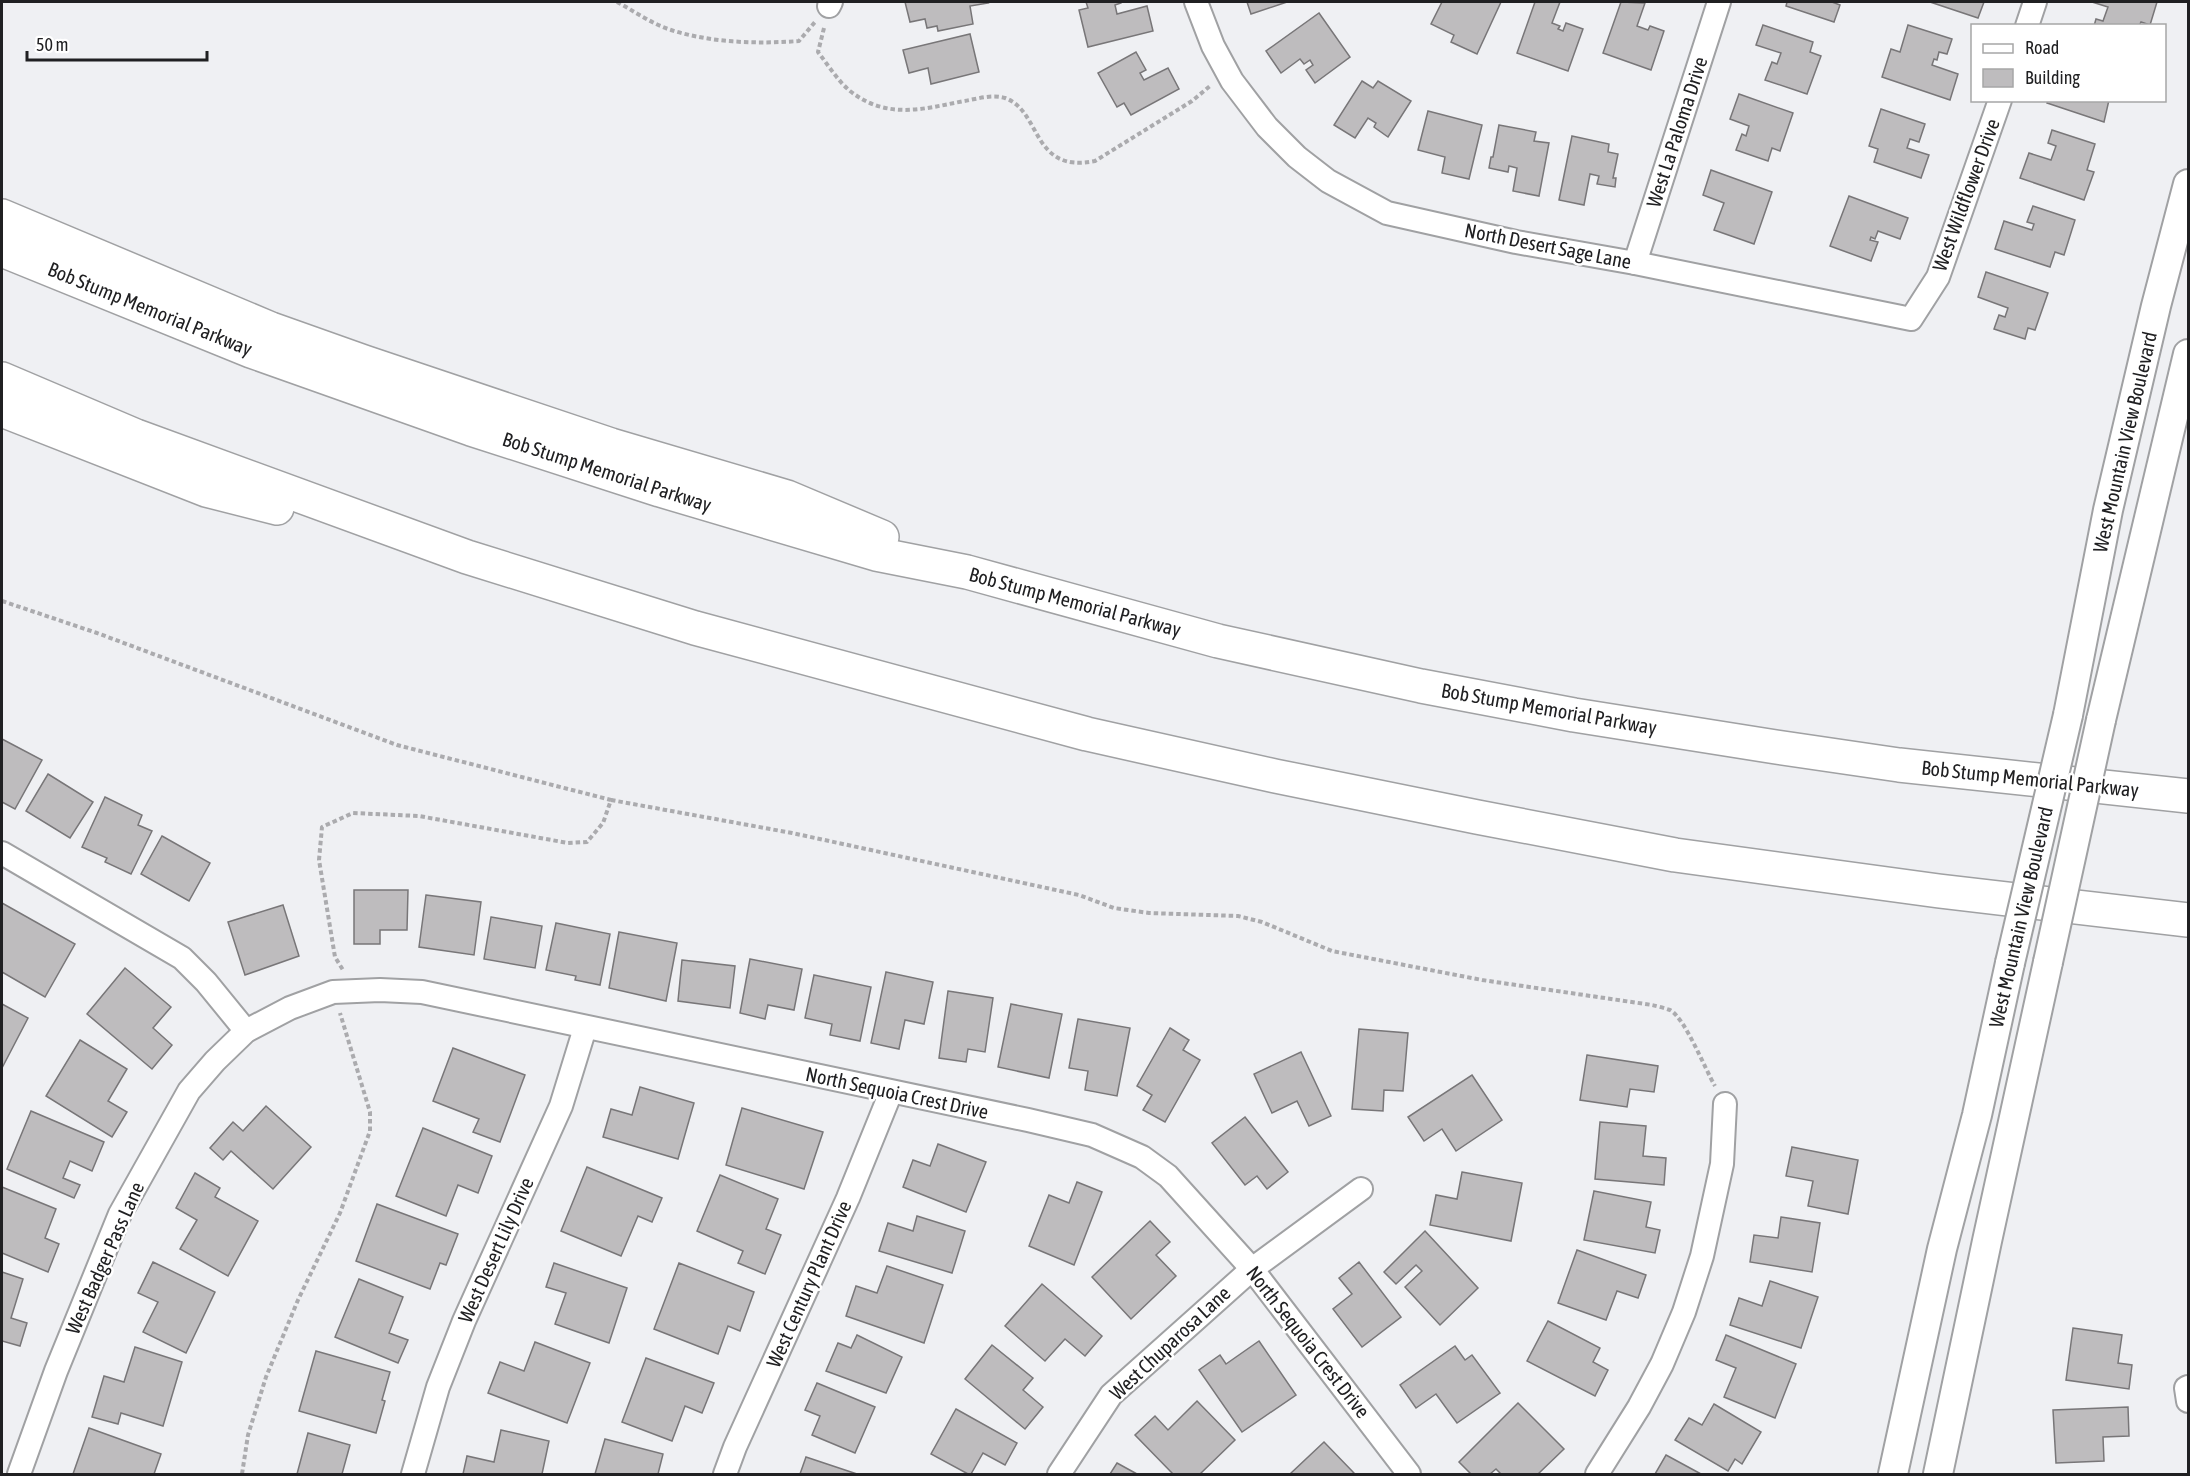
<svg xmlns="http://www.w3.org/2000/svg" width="2190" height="1476" viewBox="0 0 2190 1476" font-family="'Asap Condensed',sans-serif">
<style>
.building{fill:#bebcbe;stroke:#787678;stroke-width:1.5}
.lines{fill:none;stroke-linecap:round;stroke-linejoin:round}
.minor-casing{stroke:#a0a1a3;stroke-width:26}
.tertiary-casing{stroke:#a0a1a3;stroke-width:32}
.motorway-casing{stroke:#a0a1a3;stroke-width:36}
.path{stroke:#ababae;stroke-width:4;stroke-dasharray:4.5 3;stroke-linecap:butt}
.minor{stroke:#fff;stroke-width:22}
.tertiary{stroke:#fff;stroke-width:28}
.motorway{stroke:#fff;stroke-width:33}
.tertiary-bridge-casing{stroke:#a0a1a3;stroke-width:32;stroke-linecap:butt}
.tertiary-bridge{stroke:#fff;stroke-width:28}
.labels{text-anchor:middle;stroke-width:5;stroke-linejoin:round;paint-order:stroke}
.street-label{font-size:20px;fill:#202022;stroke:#fff}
</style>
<rect width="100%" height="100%" fill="#eff0f3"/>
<!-- building -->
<g class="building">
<path d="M905 2H987L988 3 970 6 973 24 938 31 937 26 927 28 925 19 910 22Z"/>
<path d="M1086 2H1121V3L1115 5 1117 14 1147 6 1153 31 1088 47 1079 10 1088 8Z"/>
<path d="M1247 2H1287L1251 14Z"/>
<path d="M1442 2H1501L1477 54 1451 42 1454 35 1431 24Z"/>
<path d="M1535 2H1560L1552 23 1560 26 1558 29 1563 31 1566 23 1583 29 1568 71 1517 53Z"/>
<path d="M1621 2 1645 3 1637 26 1648 30 1650 26 1664 31 1651 70 1603 53Z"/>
<path d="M1787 2H1832L1840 5 1834 22 1786 6Z"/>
<path d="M1930 2H1984L1978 18Z"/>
<path d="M2092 2H2157L2150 25 2141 22 2139 26H2094L2096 19 2103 21 2108 7Z"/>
<path d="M1319 13 1350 57 1315 83 1306 70 1313 65 1310 60 1304 64 1300 59 1281 73 1266 51Z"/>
<path d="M1763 25 1813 42 1810 52 1821 56 1807 94 1765 80 1772 62 1777 64 1781 53 1756 45Z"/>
<path d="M1908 25 1952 39 1947 54 1939 52 1937 60 1934 59 1932 65 1958 74 1950 100 1882 77 1891 49 1900 52Z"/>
<path d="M970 34 979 72 931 84 928 68 909 73 903 50Z"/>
<path d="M1136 52 1146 70 1140 73 1144 80 1168 68 1179 89 1131 115 1124 103 1117 107 1098 73Z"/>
<path d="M1362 81 1373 88 1378 81 1411 101 1388 137 1374 127 1376 123 1368 118 1355 138 1334 125Z"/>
<path d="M1739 94 1793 113 1780 151 1772 148 1768 161 1736 150 1742 134 1746 136 1749 126 1730 119Z"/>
<path d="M2048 100H2109L2104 122 2047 103Z"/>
<path d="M1881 109 1925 124 1919 142 1910 139 1907 148 1929 155 1921 178 1874 162 1878 149 1869 146Z"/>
<path d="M1428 111 1482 125 1469 179 1442 173 1445 157 1418 150Z"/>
<path d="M1499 125 1536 132 1534 141 1549 143 1539 196 1513 191 1517 168 1509 166 1508 172 1489 168 1491 157H1493Z"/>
<path d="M2052 130 2095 144 2087 170 2094 172 2084 200 2020 178 2029 153 2051 160 2056 146 2048 143Z"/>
<path d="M1572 136 1609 144 1608 152 1618 154 1613 178H1616L1615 187 1597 184 1599 176 1590 174 1584 205 1559 200Z"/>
<path d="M1711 170 1772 192 1754 244 1714 230 1724 203 1703 195Z"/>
<path d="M1849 196 1908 218 1900 239 1878 231 1875 239 1871 237 1870 240 1878 242 1871 261 1830 246Z"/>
<path d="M2033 206 2075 220 2064 255 2055 252 2050 267 1995 249 2004 221 2032 230 2034 224 2027 222Z"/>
<path d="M1986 272 2048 293 2035 330 2028 328 2025 339 1994 329 1999 315 2005 317 2008 308 1978 297Z"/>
<path d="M2 739 42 760 15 809 2 802Z"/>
<path d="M48 774 93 802 70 838 26 811Z"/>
<path d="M105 797 142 815 138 825 152 831 131 874 105 862 107 858 82 847Z"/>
<path d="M162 836 210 863 189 901 141 874Z"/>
<path d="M354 890H408L407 930H380V944H354Z"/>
<path d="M426 895 481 902 474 955 419 947Z"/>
<path d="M2 903 75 944 45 997 2 972Z"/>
<path d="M283 905 299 956 245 975 228 922Z"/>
<path d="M491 917 542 926 535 968 484 959Z"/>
<path d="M556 923 610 934 600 985 575 980 576 976 546 970Z"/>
<path d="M619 932 677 943 666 1001 609 988Z"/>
<path d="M750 959 802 969 794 1010 768 1005 765 1019 740 1013Z"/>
<path d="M682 960 735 966 730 1008 678 1001Z"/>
<path d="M125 968 171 1007 153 1028 172 1045 152 1069 87 1014Z"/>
<path d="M886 972 933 982 924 1024 905 1020 899 1049 871 1043Z"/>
<path d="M814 975 871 987 860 1041 830 1035 832 1024 805 1018Z"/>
<path d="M948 991 993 998 985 1052 968 1049 966 1062 939 1058Z"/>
<path d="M2 1004 28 1018 2 1068Z"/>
<path d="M1011 1004 1062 1014 1049 1078 998 1067Z"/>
<path d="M1078 1019 1130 1028 1117 1096 1085 1090 1088 1071 1069 1068Z"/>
<path d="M1170 1028 1189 1040 1183 1050 1200 1060 1165 1122 1143 1110 1152 1095 1137 1086Z"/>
<path d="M1359 1029 1408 1033 1403 1091 1384 1090 1383 1111 1352 1109Z"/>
<path d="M80 1040 127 1069 108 1101 127 1112 112 1137 46 1096Z"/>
<path d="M453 1048 525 1075 500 1142 473 1132 479 1119 433 1101Z"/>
<path d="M1301 1052 1331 1116 1309 1126 1297 1101 1272 1113 1254 1074Z"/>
<path d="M1587 1055 1658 1066 1654 1092 1630 1089 1627 1107 1580 1100Z"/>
<path d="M1472 1075 1502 1120 1456 1151 1442 1129 1424 1141 1408 1117Z"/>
<path d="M640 1087 694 1103 678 1159 603 1137 611 1109 632 1115Z"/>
<path d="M266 1106 311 1147 273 1189 231 1151 223 1160 210 1148 233 1122 243 1131Z"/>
<path d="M742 1108 823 1132 804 1189 726 1165Z"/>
<path d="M31 1111 104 1142 92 1171 70 1161 63 1178 80 1185 74 1198 7 1169Z"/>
<path d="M1245 1117 1288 1172 1267 1189 1257 1176 1245 1185 1212 1143Z"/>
<path d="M1600 1122 1646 1126 1643 1156 1666 1158 1664 1185 1595 1179Z"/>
<path d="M423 1128 492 1156 478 1193 458 1185 446 1216 396 1196Z"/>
<path d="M938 1144 986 1162 966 1212 903 1187 913 1160 930 1166Z"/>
<path d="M1792 1147 1858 1160 1848 1214 1808 1206 1813 1181 1786 1176Z"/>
<path d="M587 1167 662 1198 652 1222 638 1216 621 1256 561 1231Z"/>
<path d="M1462 1172 1522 1183 1511 1241 1430 1225 1436 1195 1457 1199Z"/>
<path d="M195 1173 220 1188 215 1197 258 1221 228 1276 180 1249 197 1220 176 1208Z"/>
<path d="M720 1175 778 1199 766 1229 781 1235 765 1274 738 1263 743 1251 697 1231Z"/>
<path d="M1077 1182 1102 1192 1074 1265 1029 1246 1049 1195 1069 1203Z"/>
<path d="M2 1187 56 1209 45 1238 59 1244 48 1272 2 1253Z"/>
<path d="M1594 1191 1651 1202 1646 1227 1660 1230 1655 1253 1584 1240Z"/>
<path d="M377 1204 458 1234 446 1265 440 1263 430 1289 356 1261Z"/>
<path d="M917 1216 965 1231 952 1273 879 1251 888 1223 913 1231Z"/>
<path d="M1781 1217 1820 1223 1812 1272 1750 1262 1754 1235 1778 1238Z"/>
<path d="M1150 1221 1170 1242 1156 1255 1176 1276 1131 1319 1092 1277Z"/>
<path d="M1425 1231 1478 1288 1440 1325 1405 1287 1422 1271 1416 1265 1396 1284 1384 1272Z"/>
<path d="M1577 1250 1646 1275 1638 1298 1617 1291 1606 1320 1558 1303Z"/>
<path d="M153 1262 215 1292 186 1353 143 1332 158 1302 138 1293Z"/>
<path d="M1359 1262 1401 1317 1362 1347 1333 1309 1352 1294 1339 1278Z"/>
<path d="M554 1263 627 1288 609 1343 555 1324 566 1293 546 1287Z"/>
<path d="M679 1263 754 1292 740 1331 728 1326 718 1354 654 1329Z"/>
<path d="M887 1266 943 1285 924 1343 846 1316 856 1286 877 1293Z"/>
<path d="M2 1272 23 1279 11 1318 27 1323 20 1346 2 1341Z"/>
<path d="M359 1279 403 1297 389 1333 408 1340 398 1363 335 1337Z"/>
<path d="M1770 1281 1818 1297 1801 1348 1730 1325 1739 1298 1762 1306Z"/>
<path d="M1042 1284 1102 1336 1085 1356 1065 1339 1045 1361 1005 1326Z"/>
<path d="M1548 1321 1600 1348 1593 1362 1608 1370 1595 1396 1527 1361Z"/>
<path d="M2073 1328 2122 1335 2118 1363 2132 1365 2129 1389 2066 1380Z"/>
<path d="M857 1335 902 1357 886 1393 826 1371 838 1343 851 1348Z"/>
<path d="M1726 1335 1796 1364 1775 1418 1724 1397 1736 1368 1716 1360Z"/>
<path d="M1259 1341 1296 1395 1242 1432 1199 1370 1220 1355 1226 1364Z"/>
<path d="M535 1342 590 1363 567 1423 488 1393 500 1362 524 1371Z"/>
<path d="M992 1345 1033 1378 1023 1390 1043 1407 1025 1429 965 1379Z"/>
<path d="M1455 1346 1465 1360 1472 1355 1500 1393 1457 1423 1436 1394 1416 1408 1400 1385Z"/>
<path d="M135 1347 182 1362 163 1426 121 1413 118 1424 92 1417 104 1376 124 1382Z"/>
<path d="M316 1351 390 1372 382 1400 385 1401 376 1433 299 1411Z"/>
<path d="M646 1358 714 1383 702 1413 685 1406 672 1441 622 1422Z"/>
<path d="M817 1383 875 1407 855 1453 812 1435 820 1416 805 1410Z"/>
<path d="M1197 1401 1235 1440 1200 1474H1173L1135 1435 1155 1416 1168 1430Z"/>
<path d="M1518 1403 1564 1449 1538 1474H1501L1496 1469 1490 1474H1471L1459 1462Z"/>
<path d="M1714 1404 1761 1432 1742 1464 1735 1459 1728 1471 1675 1440 1689 1418 1702 1425Z"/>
<path d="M2128 1407 2129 1436 2103 1437 2104 1461 2056 1463 2053 1410Z"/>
<path d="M956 1409 1017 1443 1005 1465 983 1453 971 1474H968L931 1454Z"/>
<path d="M89 1428 161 1454 154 1474H73Z"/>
<path d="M501 1430 549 1441 542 1474H463L467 1456 494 1462Z"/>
<path d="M308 1433 350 1445 342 1474H297Z"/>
<path d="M605 1439 663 1454 658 1474H595Z"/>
<path d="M1324 1442 1354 1473 1352 1474H1290Z"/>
<path d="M1666 1455 1701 1474H1655Z"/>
<path d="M806 1457 857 1474H800Z"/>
<path d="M1117 1463 1137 1474H1110Z"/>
</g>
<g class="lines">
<defs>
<g id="minor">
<path d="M1196 2 1213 46 1232 81 1267 127 1297 157 1328 181 1387 213 1516 242 1635 263 1911 319 1938 277 2000 100"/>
<path d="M829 6 831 2"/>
<path d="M2027 26 2035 2"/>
<path d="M1635 263 1719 2"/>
<path d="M2 853 182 958 206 982 246 1031"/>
<path d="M2188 1387 2186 1388 2188 1401"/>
<path d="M19 1474 56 1371 120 1214 189 1091 215 1061 246 1031 290 1008 333 992 380 990 422 992 1028 1120 1092 1135 1142 1157 1168 1176 1252 1269 1409 1474"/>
<path d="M413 1474 438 1387 464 1321 561 1106 585 1028"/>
<path d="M725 1474 735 1447 848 1198 891 1092"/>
<path d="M1059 1474 1111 1395 1252 1269 1361 1189"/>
<path d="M1597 1474 1639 1407 1662 1364 1684 1312 1702 1256 1722 1164 1725 1104"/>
</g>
<g id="tertiary">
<path d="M2068 715 2108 510 2156 306 2188 184"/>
<path d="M2101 720 2188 354"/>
<path d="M1893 1474 1942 1249 1977 1115 2010 963"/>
<path d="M1938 1474 1987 1241 2048 962"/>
</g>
<g id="motorway">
<path d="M2 216 271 329 364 362 611 445 787 497 882 537"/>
<path d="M2 250 251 351 471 429 660 490 876 554 967 572 1218 641 1421 686 1574 715 1776 747 1899 765 2188 796"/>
<path d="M2 379 136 436 467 557 695 628 1087 734 1275 776 1477 817 1675 855 1939 891 2188 920"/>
<path d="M2 410 206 490 277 508"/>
</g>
</defs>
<!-- minor casing -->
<use href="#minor" class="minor-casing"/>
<!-- tertiary casing -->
<use href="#tertiary" class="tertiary-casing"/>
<!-- motorway casing -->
<use href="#motorway" class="motorway-casing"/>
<!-- path -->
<g class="path">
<path d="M617 2C634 11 652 24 671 30 712 43 757 44 799 41L815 22"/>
<path d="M824 28 818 52C828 65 838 81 850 91 887 120 923 109 964 101 977 99 992 94 1005 98 1042 111 1031 174 1095 161L1192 101 1210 86"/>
<path d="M2 601 97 633 397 745 611 800 603 823 587 842 568 843 419 816 353 813 322 827 319 860 335 957 343 970"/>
<path d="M611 800 792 833 1079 895 1114 908 1149 913 1238 916 1262 922 1332 951 1482 980 1652 1005C1657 1006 1664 1008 1670 1010 1685 1018 1705 1069 1715 1086"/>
<path d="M242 1474 248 1435 266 1377 298 1300 340 1213 370 1131V1112L340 1013"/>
</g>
<!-- minor -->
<use href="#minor" class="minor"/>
<!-- tertiary -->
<use href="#tertiary" class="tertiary"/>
<!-- motorway -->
<use href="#motorway" class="motorway"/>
<defs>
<g id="tertiary-bridge">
<path d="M2048 962 2101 720"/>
<path d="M2010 963 2068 715"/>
</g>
</defs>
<!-- tertiary-bridge casing -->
<use href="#tertiary-bridge" class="tertiary-bridge-casing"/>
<!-- tertiary-bridge -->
<use href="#tertiary-bridge" class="tertiary-bridge"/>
</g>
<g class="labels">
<!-- street labels -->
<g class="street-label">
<text transform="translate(1677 132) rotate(-72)" y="7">West La Paloma Drive</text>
<text transform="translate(1966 195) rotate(-70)" y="7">West Wildflower Drive</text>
<text transform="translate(1548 246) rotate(11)" y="7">North Desert Sage Lane</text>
<text transform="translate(150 309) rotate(22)" y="7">Bob Stump Memorial Parkway</text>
<text transform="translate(2125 442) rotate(-77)" y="7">West Mountain View Boulevard</text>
<text transform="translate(607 472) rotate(18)" y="7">Bob Stump Memorial Parkway</text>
<text transform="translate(1075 602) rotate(15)" y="7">Bob Stump Memorial Parkway</text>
<text transform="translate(1549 709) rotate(10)" y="7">Bob Stump Memorial Parkway</text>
<text transform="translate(2030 779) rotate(6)" y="7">Bob Stump Memorial Parkway</text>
<text transform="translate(2021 917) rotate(-77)" y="7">West Mountain View Boulevard</text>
<text transform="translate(897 1093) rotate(12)" y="7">North Sequoia Crest Drive</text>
<text transform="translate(496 1250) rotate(-66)" y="7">West Desert Lily Drive</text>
<text transform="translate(105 1258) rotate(-66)" y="7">West Badger Pass Lane</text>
<text transform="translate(809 1284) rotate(-66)" y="7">West Century Plant Drive</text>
<text transform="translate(1308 1342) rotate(52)" y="7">North Sequoia Crest Drive</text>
<text transform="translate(1170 1343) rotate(-43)" y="7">West Chuparosa Lane</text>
</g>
</g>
<!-- border -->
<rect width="2190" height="1476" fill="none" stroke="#202022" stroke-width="6"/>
<!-- legend -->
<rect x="1971" y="24" width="195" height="78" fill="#ffffff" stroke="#a6a6a7" stroke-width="1.5"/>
<rect x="1983" y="44" width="30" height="9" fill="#ffffff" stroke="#a6a6a7" stroke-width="1.5"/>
<text x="2025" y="54" font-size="18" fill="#202022">Road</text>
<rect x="1983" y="69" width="30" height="18" fill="#bebcbe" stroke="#a6a6a7" stroke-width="1.5"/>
<text x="2025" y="84" font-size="18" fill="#202022">Building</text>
<!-- scale -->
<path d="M27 51v9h180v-9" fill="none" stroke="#202022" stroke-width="3"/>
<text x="36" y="51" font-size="18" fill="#202022" stroke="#ffffff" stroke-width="4.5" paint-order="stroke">50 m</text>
</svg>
